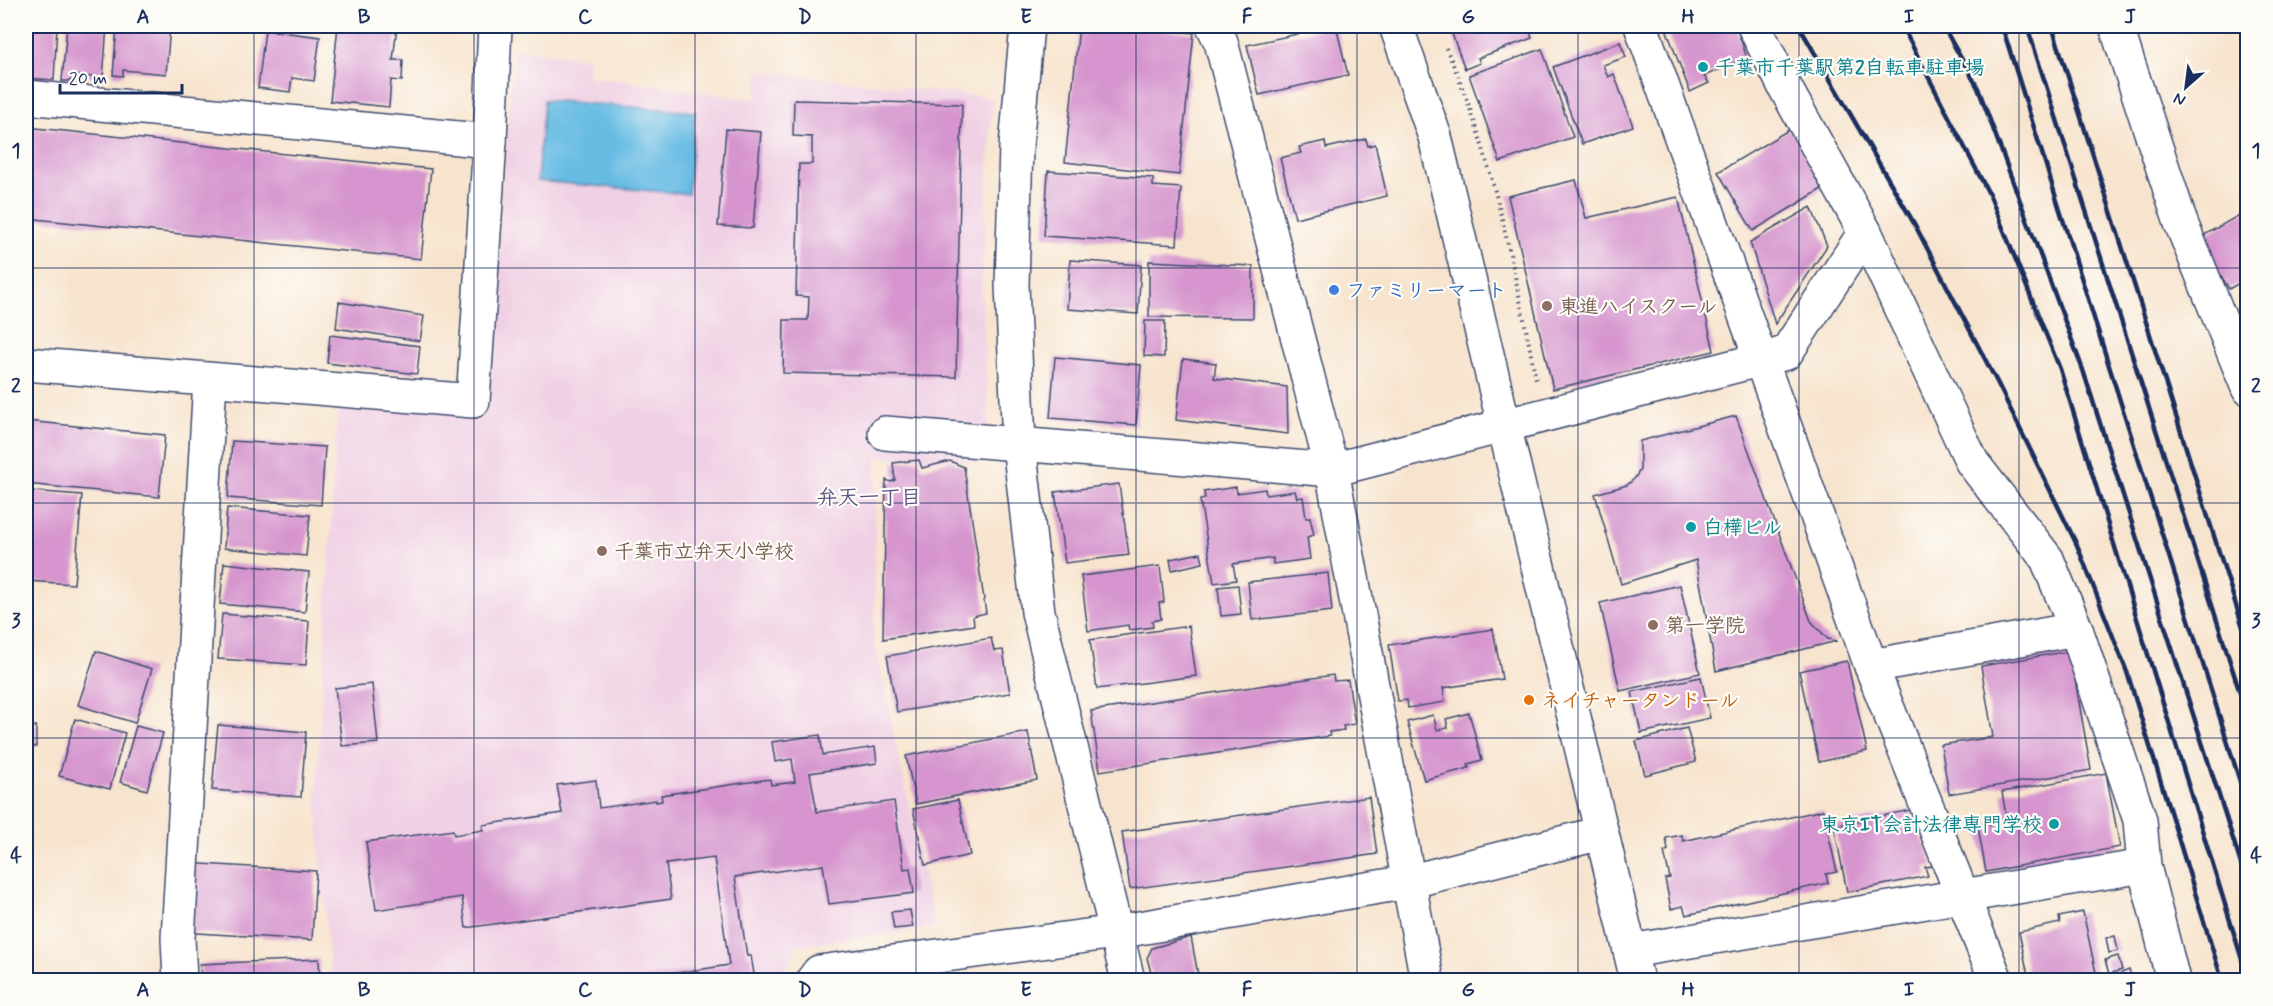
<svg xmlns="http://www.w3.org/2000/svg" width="2273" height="1006" viewBox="0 0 2273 1006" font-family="Mynerve,'Klee One',sans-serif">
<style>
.built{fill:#f0d0e4}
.water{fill:#68bce4;stroke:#4276a1;stroke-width:1.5}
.building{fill:#d695ce}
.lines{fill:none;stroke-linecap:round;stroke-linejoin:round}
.minor-casing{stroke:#3c4a6f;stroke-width:36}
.tertiary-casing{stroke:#3c4a6f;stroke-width:36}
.path{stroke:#3c4a6f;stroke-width:4;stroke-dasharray:1.5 4.5;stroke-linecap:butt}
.minor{stroke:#fff;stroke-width:33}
.tertiary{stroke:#fff;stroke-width:33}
.rail{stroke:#1b2f5e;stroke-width:4.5}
.grid{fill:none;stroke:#1b2f5e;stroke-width:1.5;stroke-opacity:0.55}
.culture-dot{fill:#0f9aa8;stroke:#fdfcf7;stroke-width:2}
.shop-dot{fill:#3f7fe0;stroke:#fdfcf7;stroke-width:2}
.education-dot{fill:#8d6e63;stroke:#fdfcf7;stroke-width:2}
.food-dot{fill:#e8710a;stroke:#fdfcf7;stroke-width:2}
.labels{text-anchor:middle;stroke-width:4.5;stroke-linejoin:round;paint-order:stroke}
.culture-label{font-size:20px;font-weight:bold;fill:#0d838f;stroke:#fdfcf7;text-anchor:start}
.shop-label{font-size:20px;font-weight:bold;fill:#366cbe;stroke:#fdfcf7;text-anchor:start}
.education-label{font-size:20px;font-weight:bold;fill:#785e54;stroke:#fdfcf7;text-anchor:start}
.food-label{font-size:20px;font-weight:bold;fill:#c56008;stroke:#fdfcf7;text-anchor:start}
.neighbourhood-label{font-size:21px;font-weight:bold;fill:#5c5385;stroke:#fdfcf7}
.neatline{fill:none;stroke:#1b2f5e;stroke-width:2}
.grid-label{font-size:20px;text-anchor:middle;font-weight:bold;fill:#1b2f5e}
</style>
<rect width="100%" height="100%" fill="#fdfcf7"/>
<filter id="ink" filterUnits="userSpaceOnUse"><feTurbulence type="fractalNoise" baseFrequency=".0167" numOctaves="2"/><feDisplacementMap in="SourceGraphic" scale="12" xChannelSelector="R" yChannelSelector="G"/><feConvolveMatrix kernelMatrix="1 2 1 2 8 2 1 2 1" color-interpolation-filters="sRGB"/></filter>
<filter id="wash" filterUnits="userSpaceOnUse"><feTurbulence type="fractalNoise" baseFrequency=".008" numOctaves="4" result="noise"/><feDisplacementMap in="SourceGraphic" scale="24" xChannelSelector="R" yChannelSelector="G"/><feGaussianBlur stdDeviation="1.35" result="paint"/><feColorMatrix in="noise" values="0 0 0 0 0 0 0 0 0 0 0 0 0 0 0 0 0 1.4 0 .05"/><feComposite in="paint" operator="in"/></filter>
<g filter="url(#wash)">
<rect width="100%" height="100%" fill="#f7e4ce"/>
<!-- built -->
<path class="built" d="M514 49 588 58 587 76 757 100 759 71 993 98 981 290 991 463 876 457 874 640 935 928 798 945 780 980H331L316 800 338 401 483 414Z"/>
<!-- water -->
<path class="water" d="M544 100 695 112 688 194 537 181Z"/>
<g id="blocks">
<!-- building -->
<g class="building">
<path d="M26 26H57L54 80 26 78Z"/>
<path d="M67 26H107L103 78 71 75V81H62Z"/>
<path d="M117 26H170L166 74 123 70V76L113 75Z"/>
<path d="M338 26H397L393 60H403L402 81 391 80 389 107 330 101Z"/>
<path d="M1079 26H1125L1194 33 1179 175 1065 162Z"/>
<path d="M1334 26H1336L1348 75 1259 95 1247 45Z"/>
<path d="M1449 26H1528L1532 38 1478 58 1480 63 1465 69Z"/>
<path d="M1665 26H1736L1747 58 1704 76 1709 83 1690 92Z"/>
<path d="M265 30 320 37 314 81 292 78 290 92 258 88Z"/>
<path d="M1620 42 1626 57 1603 65 1608 77 1614 74 1633 126 1582 144 1553 67Z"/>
<path d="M1542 49 1573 137 1500 162 1469 75Z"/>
<path d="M794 100 962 104 956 377 783 373 784 320H808L809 297 796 296 799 164H812V137L793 136Z"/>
<path d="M26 127 431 169 421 259 26 218Z"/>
<path d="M726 129 761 132 753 228 718 226Z"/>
<path d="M1790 129 1825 187 1753 231 1718 172Z"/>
<path d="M1366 139 1368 146 1375 144 1387 196 1295 218 1280 158 1301 153 1299 147 1325 141 1326 148Z"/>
<path d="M1048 171 1153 178V186L1181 188 1177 245 1044 236Z"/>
<path d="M1576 180 1586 218 1678 197 1714 351 1553 389 1508 196Z"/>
<path d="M1811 207 1827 246 1775 324 1750 242Z"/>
<path d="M2248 210V278L2229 289 2199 238Z"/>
<path d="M1070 260 1141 265 1138 314 1067 309Z"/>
<path d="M1149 261 1253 266V318L1149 317Z"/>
<path d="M339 302 424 316 420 341 336 328Z"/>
<path d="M1145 321H1165L1164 357 1144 356Z"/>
<path d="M330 335 420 346 417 374 327 363Z"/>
<path d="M1055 357 1141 365 1136 425 1050 418Z"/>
<path d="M1183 359 1216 363 1214 378 1287 387 1288 434 1176 420Z"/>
<path d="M1736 416 1811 621 1828 639 1837 641 1716 671 1696 560 1621 584 1595 494 1627 485 1635 478 1640 470V441Z"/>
<path d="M26 421 165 435 159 497 26 484Z"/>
<path d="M232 441 325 447 321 505 228 498Z"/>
<path d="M919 460 922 468 950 461 964 467 986 613 973 616 974 625 883 639 886 480 891 482 895 480 893 463Z"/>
<path d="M1119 484 1129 555 1065 563 1055 492Z"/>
<path d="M1236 487 1237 493 1265 489 1266 495 1295 491 1297 498 1303 497 1306 518 1310 517 1314 535 1307 537 1310 559 1273 564V558L1233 564 1236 580 1214 583 1200 500 1205 499 1204 492Z"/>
<path d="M31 491 82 495 74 584 26 581V517H28Z"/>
<path d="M227 508 310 515 306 556 224 548Z"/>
<path d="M1201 553 1203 563 1172 570 1170 559Z"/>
<path d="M224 563 309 572 305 612 220 604Z"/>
<path d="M1160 566 1164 602 1159 603 1161 619 1152 621 1153 627 1129 630 1128 625 1088 631 1081 576Z"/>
<path d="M1328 573 1332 611 1252 620 1248 582Z"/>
<path d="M1238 585 1241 614 1221 616 1218 587Z"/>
<path d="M1680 585 1700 673 1620 691 1600 603Z"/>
<path d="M222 614 309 621 306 665 218 659Z"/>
<path d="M1189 626 1196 676 1097 689 1090 640Z"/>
<path d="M1493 629 1502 679 1443 688 1445 702 1408 708 1407 700 1398 701 1389 645Z"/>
<path d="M991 638 994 651 1003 650 1010 693 897 712 887 656Z"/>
<path d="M96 651 152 669 135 723 78 705Z"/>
<path d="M2070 651 2091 770 1949 794 1941 745 1993 737 1981 666Z"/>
<path d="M1847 661 1867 751 1819 762 1799 671Z"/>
<path d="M1333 675 1334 681 1348 680 1355 724 1343 726 1344 730 1329 732 1330 736 1100 771 1091 711Z"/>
<path d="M1701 677 1710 718 1641 733 1632 692Z"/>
<path d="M372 684 378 743 342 746 335 688Z"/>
<path d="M1469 713 1482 760 1468 764 1469 768 1424 780 1407 722 1433 715 1437 730 1448 728 1446 719Z"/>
<path d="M75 719 125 733 110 789 59 776Z"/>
<path d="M218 725 306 732 301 797 212 790Z"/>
<rect x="26" y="726" width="10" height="21"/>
<path d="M136 726 163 733 147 790 120 782Z"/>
<path d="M1687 728 1696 762 1645 775 1636 741Z"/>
<path d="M1028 732 1037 780 916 804 906 756Z"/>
<path d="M820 735 823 755 875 747 877 763 810 773 817 812 894 801 904 869 910 868 914 893 829 904 823 865 735 877 747 956H751L755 980H631L729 965 714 858 666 864 671 899 466 928 462 897 376 910 366 842 453 830 454 835 483 830 482 825 562 813 557 785 596 780 599 808 656 800V802L662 801 661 795 770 779 771 785 795 782 792 759 775 762 772 742Z"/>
<path d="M2106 773 2120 847 1986 872 1978 827 2007 822 2002 792Z"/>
<path d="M1369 797 1377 854 1130 889 1122 832Z"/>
<path d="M958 800 970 855 925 865 913 809Z"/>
<path d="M1823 810 1837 872 1826 874 1828 883 1686 915 1683 906 1671 909 1665 879 1670 878 1664 852 1668 850 1666 838 1682 835 1683 841Z"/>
<path d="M1910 810 1934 866 1925 867 1928 876 1847 892 1834 826Z"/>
<path d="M185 863 316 871 312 940 181 932Z"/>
<path d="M910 910 913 927 894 929 891 912Z"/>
<path d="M2083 912 2096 973 2070 979 2069 972 2029 980 2019 932 2060 923 2059 917Z"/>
<path d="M2115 936 2118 951 2109 953 2106 938Z"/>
<path d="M1191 937 1199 980H1153L1147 958 1152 948Z"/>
<path d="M2118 956 2122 970 2109 974 2105 960Z"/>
<path d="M319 959 320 980H201L200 964Z"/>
<path d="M2129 970 2133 980H2104Z"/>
</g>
</g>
</g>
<g filter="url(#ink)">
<use href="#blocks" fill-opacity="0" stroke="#3c4a6f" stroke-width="1.5"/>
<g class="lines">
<defs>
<g id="minor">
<path d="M1027 26 1016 146 1012 285 1019 444 1038 612 1128 980"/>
<path d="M1213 26 1221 42 1332 470 1427 980"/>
<path d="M1641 26 1871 666 1996 980"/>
<path d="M1754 26 1787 91 1865 232 1972 462 2047 559 2076 629 2140 820 2144 866 2173 980"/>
<path d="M2116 26 2181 223 2248 388"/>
<path d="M26 97 490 141"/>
<path d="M26 364 473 401 490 141 495 26"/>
<path d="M885 433 1332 470 1786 353 1865 232"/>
<path d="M1871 666 2076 629"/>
<path d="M1630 951 2144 866"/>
<path d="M180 980 178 938 210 380"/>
<path d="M813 980 819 972 1116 932 1408 882 1601 833"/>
</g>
<path id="tertiary" d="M1396 26 1435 137 1637 980"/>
</defs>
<!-- minor casing -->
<use href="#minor" class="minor-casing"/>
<!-- tertiary casing -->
<use href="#tertiary" class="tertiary-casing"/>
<!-- path -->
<path class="path" d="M1446 48C1493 154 1513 266 1536 379"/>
<!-- minor -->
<use href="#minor" class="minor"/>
<!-- tertiary -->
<use href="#tertiary" class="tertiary"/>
<!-- rail -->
<g class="rail">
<path d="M1799 26 1915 225 1998 384 2077 545 2127 672 2222 980"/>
<path d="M1902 26 1990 196 2060 369 2248 979"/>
<path d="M1943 26 1978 88 2083 370 2248 886"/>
<path d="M2002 26 2248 807"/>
<path d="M2027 26 2248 718"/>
<path d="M2052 26 2248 643"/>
</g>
</g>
</g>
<!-- grid -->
<path class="grid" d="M254 26V980M474 26V980M695 26V980M916 26V980M1136 26V980M1357 26V980M1578 26V980M1799 26V980M2019 26V980M26 268H2248M26 503H2248M26 738H2248"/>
<!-- markers -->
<g class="culture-dot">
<circle cx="1703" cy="67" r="6"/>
<circle cx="1691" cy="527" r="6"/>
<circle cx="2054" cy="824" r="6"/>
</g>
<circle class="shop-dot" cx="1334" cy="290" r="6"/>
<g class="education-dot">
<circle cx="1547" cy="306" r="6"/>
<circle cx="602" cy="551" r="6"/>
<circle cx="1653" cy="625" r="6"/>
</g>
<circle class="food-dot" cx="1529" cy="700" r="6"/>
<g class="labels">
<!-- culture labels -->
<g class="culture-label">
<text x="1715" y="74">千葉市千葉駅第2自転車駐車場</text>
<text x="1703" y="534">白樺ビル</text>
<text x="2042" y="831" text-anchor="end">東京IT会計法律専門学校</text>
</g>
<!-- shop labels -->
<g class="shop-label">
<text x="1346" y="297">ファミリーマート</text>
</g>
<!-- education labels -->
<g class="education-label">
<text x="1559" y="313">東進ハイスクール</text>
<text x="614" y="558">千葉市立弁天小学校</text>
<text x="1665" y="632">第一学院</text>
</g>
<!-- food labels -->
<g class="food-label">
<text x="1541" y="707">ネイチャータンドール</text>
</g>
<!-- neighbourhood labels -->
<g class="neighbourhood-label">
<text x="869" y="504">弁天一丁目</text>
</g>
</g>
<!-- margin -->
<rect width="2273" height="1006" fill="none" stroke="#fdfcf7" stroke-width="66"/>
<!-- north arrow -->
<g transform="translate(2186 87) rotate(208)" stroke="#fdfcf7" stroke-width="4.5" paint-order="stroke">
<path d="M0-4.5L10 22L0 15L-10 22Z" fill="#1b2f5e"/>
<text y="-9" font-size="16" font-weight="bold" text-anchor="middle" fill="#1b2f5e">N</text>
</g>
<!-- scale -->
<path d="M60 84v9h122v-9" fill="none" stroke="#1b2f5e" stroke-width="3"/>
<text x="69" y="84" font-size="18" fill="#1b2f5e" stroke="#fdfcf7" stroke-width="4.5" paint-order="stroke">20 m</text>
<rect x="33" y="33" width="2207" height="940" class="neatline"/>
<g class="grid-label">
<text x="143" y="23">A</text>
<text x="364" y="23">B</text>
<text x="585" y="23">C</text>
<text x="805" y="23">D</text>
<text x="1026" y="23">E</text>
<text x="1247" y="23">F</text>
<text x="1468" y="23">G</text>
<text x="1688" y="23">H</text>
<text x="1909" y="23">I</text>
<text x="2130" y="23">J</text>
<text x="16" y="157">1</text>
<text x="2256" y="157">1</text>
<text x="16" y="392">2</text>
<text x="2256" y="392">2</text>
<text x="16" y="627">3</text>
<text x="2256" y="627">3</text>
<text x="16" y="862">4</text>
<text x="2256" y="862">4</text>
<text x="143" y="996">A</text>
<text x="364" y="996">B</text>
<text x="585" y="996">C</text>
<text x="805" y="996">D</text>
<text x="1026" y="996">E</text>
<text x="1247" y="996">F</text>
<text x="1468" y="996">G</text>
<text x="1688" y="996">H</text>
<text x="1909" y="996">I</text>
<text x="2130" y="996">J</text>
</g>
</svg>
